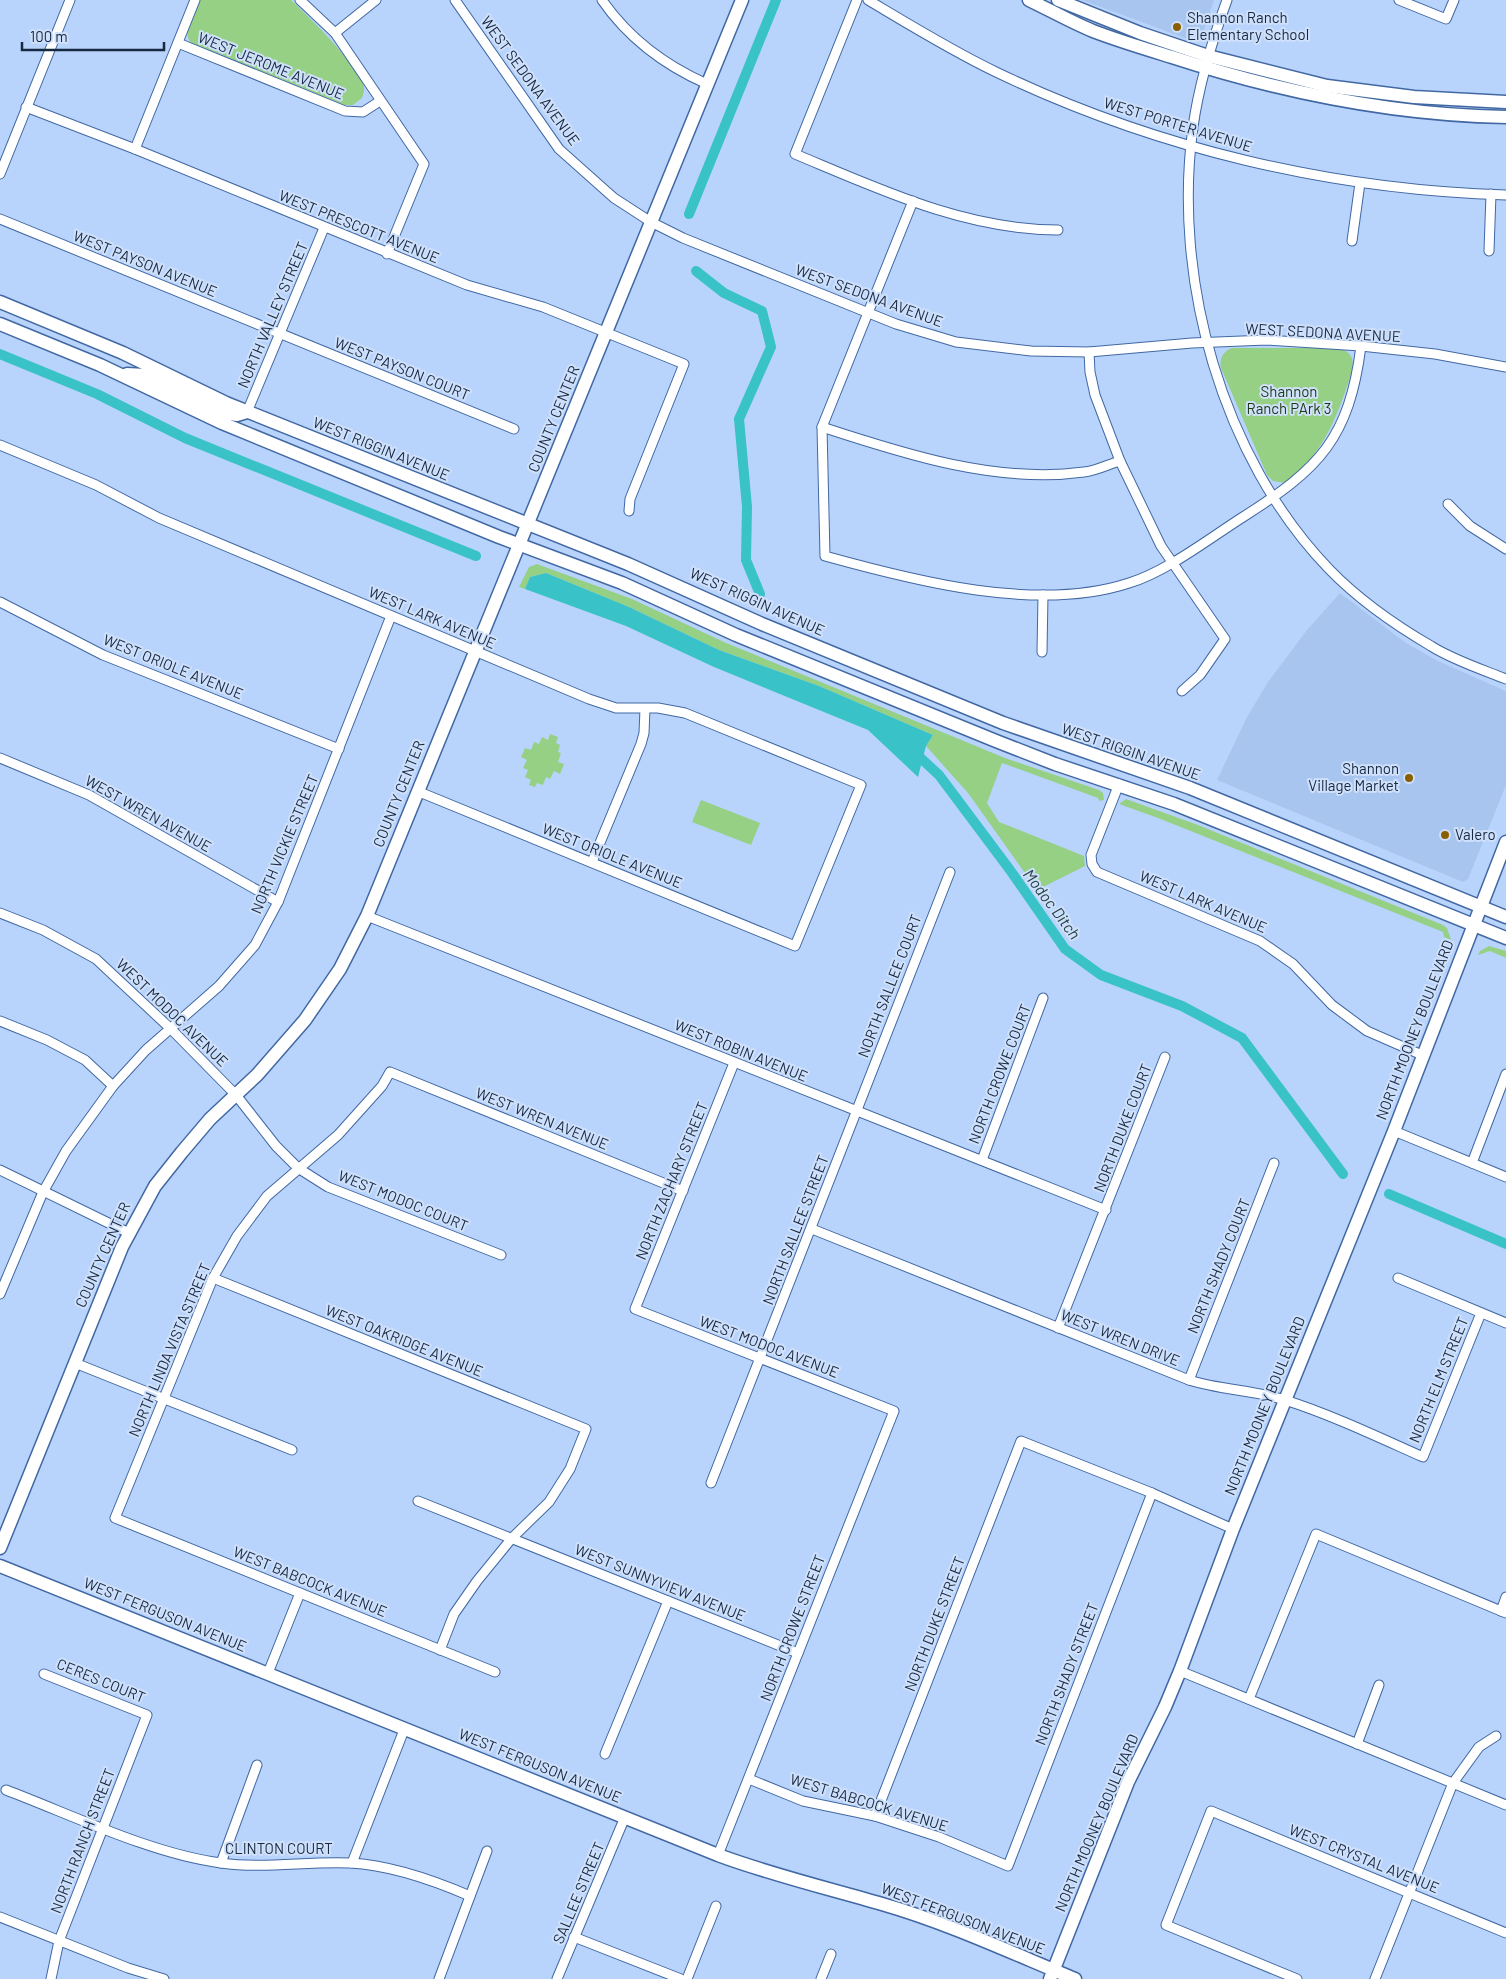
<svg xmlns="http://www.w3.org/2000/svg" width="1506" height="1979" viewBox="0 0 1506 1979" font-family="Barlow,sans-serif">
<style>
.built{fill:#a8c5ef}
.green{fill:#95d084}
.water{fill:#39c2c7}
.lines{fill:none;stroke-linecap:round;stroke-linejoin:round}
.canal{stroke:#39c2c7;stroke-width:10}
.street-casing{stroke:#4168a3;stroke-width:11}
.secondary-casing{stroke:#4168a3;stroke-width:15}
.street{stroke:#fff;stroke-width:9}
.secondary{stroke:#fff;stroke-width:12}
.poi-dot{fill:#8a5f00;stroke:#cfe0fb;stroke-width:2}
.labels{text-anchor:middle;stroke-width:4;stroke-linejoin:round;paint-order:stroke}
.poi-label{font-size:15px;fill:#172841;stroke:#cfe0fb;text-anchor:start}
.street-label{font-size:15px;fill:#172841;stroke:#cfe0fb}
.park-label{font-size:15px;fill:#1c3813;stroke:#cfe0fb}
.water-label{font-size:16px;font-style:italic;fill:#264344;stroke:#cfe0fb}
</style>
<rect width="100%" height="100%" fill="#b9d4fc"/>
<!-- built -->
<g class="built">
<path d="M1082 0H1214L1202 35 1193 41Z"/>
<path d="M1340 593 1406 643 1438 661 1506 691V785L1468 879 1463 882 1217 780 1247 717 1268 682 1307 630Z"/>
</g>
<!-- green -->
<g class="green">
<path d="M200 0H291C313 21 349 56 363 83 365 88 364 92 362 98L353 105H344L217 53C211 50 203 50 197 47 177 38 194 13 200 0Z"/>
<path d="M1232 348H1337C1357 352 1354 366 1349 380 1336 421 1321 456 1285 483L1273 481 1267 475 1221 368C1219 359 1223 351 1232 348Z"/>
<path d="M537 564 632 599 724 642 1005 758 1099 790 1103 793 1104 800 1099 801 1098 798 1002 763 987 803 999 822 1084 856 1085 866 1037 890 968 793 926 746 933 735 819 686 719 650 629 607 546 573 530 577 525 589 519 587 529 567Z"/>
<path d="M550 734 558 737 556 743 560 745 558 752 561 753 558 762 564 764 560 774 554 771 550 779 546 777 543 785 537 783 535 787 529 785 531 780 525 777 528 770 523 768 527 760 521 757 525 748 531 750 534 742 539 744 542 737 548 740Z"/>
<path d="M1126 799 1198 825 1443 925 1447 928 1451 940 1444 937 1443 932 1158 818 1119 804Z"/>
<path d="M701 800 760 823 751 845 692 822Z"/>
<path d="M1489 946 1506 951V958L1490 951 1478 955 1480 951Z"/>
</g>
<!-- water -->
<path class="water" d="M546 573 629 607 719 650 819 686 933 735 926 746 918 777 868 730 714 667 626 626 525 589 530 577Z"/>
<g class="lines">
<!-- canal -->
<g class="canal">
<path d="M689 214 776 0"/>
<path d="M696 271 724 293 762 311 771 347 739 419 747 507 746 560 760 594"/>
<path d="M0 354 97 394 185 438 476 556"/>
<path d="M913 751 939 775 1010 870 1065 949 1101 975 1182 1006 1242 1038 1343 1174"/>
<path d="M1389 1194 1506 1244"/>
</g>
<defs>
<g id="street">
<path d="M300 0 335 33 424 164 387 254"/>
<path d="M455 0 559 149 614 198 651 222 683 238 896 324 956 342 1031 351 1089 352 1192 343 1267 340 1361 346 1435 354 1506 367"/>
<path d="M602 0C629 39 664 65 707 84"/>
<path d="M857 0 795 154C879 189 965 230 1058 230"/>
<path d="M868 0C910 25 952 51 996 72 1155 148 1330 190 1506 195"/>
<path d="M1227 0C1212 41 1199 84 1193 127 1172 279 1222 458 1329 569 1358 599 1395 625 1431 646 1453 660 1481 669 1506 679"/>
<path d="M1399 0 1446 19 1454 0"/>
<path d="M335 33 376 0"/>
<path d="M178 43 345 111 363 112 380 101"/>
<path d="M26 107 135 149 467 285 543 307 684 364 630 499 629 511"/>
<path d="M135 149 195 0"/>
<path d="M0 174 70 0"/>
<path d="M913 201 822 427 825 556C915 581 1038 613 1129 583 1166 572 1210 538 1243 517 1320 468 1349 439 1361 346"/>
<path d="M0 219 514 429"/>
<path d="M1352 241 1360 183"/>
<path d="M1489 251 1491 194"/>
<path d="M1089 352 1090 372 1095 395 1120 461 1161 546 1225 639 1200 675 1182 691"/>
<path d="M247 412 324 228"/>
<path d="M822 427C904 454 997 484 1084 472 1096 471 1109 464 1120 461"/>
<path d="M0 445 96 485 159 518 589 699 616 708H658L685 713 861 785 795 946 417 791"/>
<path d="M1448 504 1470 526 1506 549"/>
<path d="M0 602 103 655 339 749"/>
<path d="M1042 652 1043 595"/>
<path d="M0 758 89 795 278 902"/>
<path d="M1119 784 1091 855 1092 864 1097 872 1260 941 1293 964 1332 1005 1367 1031 1422 1055"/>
<path d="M592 862 641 744 644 733 645 709"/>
<path d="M0 913 43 930 96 959 171 1029 236 1095 276 1146 298 1168 328 1187 501 1255"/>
<path d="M367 916 1106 1210"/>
<path d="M0 1021 47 1040 85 1060 113 1086"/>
<path d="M1394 1131 1506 1177"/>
<path d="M982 1160 1043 998"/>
<path d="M1472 1163 1506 1074"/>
<path d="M0 1170 129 1233"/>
<path d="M812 1229 1189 1380C1220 1390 1254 1390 1285 1400 1332 1415 1378 1437 1423 1457L1481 1313"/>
<path d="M213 1278 586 1429 570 1469 549 1502 512 1538 477 1581 454 1614 440 1650"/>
<path d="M1398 1278 1506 1323"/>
<path d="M0 1294 43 1192 66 1151 113 1086 146 1050 219 986 255 945 278 902 391 616"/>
<path d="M1058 1328 1165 1057"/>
<path d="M75 1363 292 1450"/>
<path d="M1189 1380 1274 1163"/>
<path d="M711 1483 950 872"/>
<path d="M418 1501 798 1653"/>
<path d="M1501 1611 1506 1597"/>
<path d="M1180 1671 1506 1805"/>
<path d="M495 1672 115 1518 213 1278 237 1236 267 1196 338 1135 382 1086 390 1072 683 1191"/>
<path d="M268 1673 300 1593"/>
<path d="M44 1674 147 1715 59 1941 51 1979"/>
<path d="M1249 1699 1316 1534 1506 1613"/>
<path d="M1357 1744 1379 1685"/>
<path d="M605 1754 668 1601"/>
<path d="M749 1779 803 1801 875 1816 939 1837 1008 1866 1152 1493"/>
<path d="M6 1790C72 1815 152 1854 221 1863 264 1869 307 1861 350 1863 391 1865 433 1880 470 1896"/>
<path d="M875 1816 1021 1441 1152 1493 1233 1529"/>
<path d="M718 1855 894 1411 635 1309 734 1063"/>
<path d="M221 1863 257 1765"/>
<path d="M352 1863 404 1730"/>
<path d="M0 1917 128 1968 164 1979"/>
<path d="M574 1937 681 1979"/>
<path d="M439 1979 487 1851"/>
<path d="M557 1979 625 1817"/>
<path d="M687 1979 716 1906"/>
<path d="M821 1979 831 1954"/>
<path d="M1297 1979 1166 1925 1211 1811 1506 1933"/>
<path d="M1375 1979 1453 1783 1479 1747 1496 1736"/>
</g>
<g id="secondary">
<path d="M1029 0C1050 10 1071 22 1093 31 1119 41 1146 49 1172 57 1280 92 1393 115 1506 117"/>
<path d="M1058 0 1140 33 1208 56 1327 86 1414 97 1506 102"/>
<path d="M0 302 123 353 226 403 628 564 762 624 1003 723 1190 788 1506 917"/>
<path d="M0 324 100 365 222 423 499 537 622 583 736 635 996 741 1055 764 1174 804 1506 938"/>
<path d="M127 374 145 375 224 413 237 415 247 412"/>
<path d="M0 1548 122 1247 155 1186 182 1152 210 1119 257 1075 305 1020 340 969 367 916 742 0"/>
<path d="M0 1566 718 1855C772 1875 827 1888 882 1904 948 1923 1012 1953 1075 1979"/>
<path d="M1050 1979 1128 1782 1165 1707 1180 1671 1233 1529 1394 1131 1506 842"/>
</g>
</defs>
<!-- street casing -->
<use href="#street" class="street-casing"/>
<!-- secondary casing -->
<use href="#secondary" class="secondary-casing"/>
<!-- street -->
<use href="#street" class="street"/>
<!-- secondary -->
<use href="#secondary" class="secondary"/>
</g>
<!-- markers -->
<g class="poi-dot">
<circle cx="1177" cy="27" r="5"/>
<circle cx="1409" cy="778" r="5"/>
<circle cx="1445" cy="835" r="5"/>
</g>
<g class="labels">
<!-- poi labels -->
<g class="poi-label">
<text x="1187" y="23">Shannon Ranch<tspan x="1187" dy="17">Elementary School</tspan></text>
<text x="1399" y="774" text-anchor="end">Shannon<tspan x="1399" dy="17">Village Market</tspan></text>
<text x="1455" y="840">Valero</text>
</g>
<!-- street labels -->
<g class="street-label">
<text transform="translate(271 66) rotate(22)" y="5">WEST JEROME AVENUE</text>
<text transform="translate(530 81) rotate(54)" y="5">WEST SEDONA AVENUE</text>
<text transform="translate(1178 125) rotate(17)" y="5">WEST PORTER AVENUE</text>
<text transform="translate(359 227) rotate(22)" y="5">WEST PRESCOTT AVENUE</text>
<text transform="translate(145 264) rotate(22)" y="5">WEST PAYSON AVENUE</text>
<text transform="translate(869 296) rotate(20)" y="5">WEST SEDONA AVENUE</text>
<text transform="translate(273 315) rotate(-67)" y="5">NORTH VALLEY STREET</text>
<text transform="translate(1323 333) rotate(3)" y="5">WEST SEDONA AVENUE</text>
<text transform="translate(402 369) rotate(22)" y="5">WEST PAYSON COURT</text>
<text transform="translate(554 419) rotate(-68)" y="5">COUNTY CENTER</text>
<text transform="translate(381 449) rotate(22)" y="5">WEST RIGGIN AVENUE</text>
<text transform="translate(757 602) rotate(24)" y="5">WEST RIGGIN AVENUE</text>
<text transform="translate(432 618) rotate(23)" y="5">WEST LARK AVENUE</text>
<text transform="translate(173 667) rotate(22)" y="5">WEST ORIOLE AVENUE</text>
<text transform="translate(1131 752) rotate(19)" y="5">WEST RIGGIN AVENUE</text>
<text transform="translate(399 794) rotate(-68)" y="5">COUNTY CENTER</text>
<text transform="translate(148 814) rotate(29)" y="5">WEST WREN AVENUE</text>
<text transform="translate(285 844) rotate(-67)" y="5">NORTH VICKIE STREET</text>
<text transform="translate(612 856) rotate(22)" y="5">WEST ORIOLE AVENUE</text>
<text transform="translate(1203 902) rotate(23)" y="5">WEST LARK AVENUE</text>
<text transform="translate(890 986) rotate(-69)" y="5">NORTH SALLEE COURT</text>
<text transform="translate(172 1013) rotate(44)" y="5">WEST MODOC AVENUE</text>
<text transform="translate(1415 1030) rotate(-69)" y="5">NORTH MOONEY BOULEVARD</text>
<text transform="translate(741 1051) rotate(22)" y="5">WEST ROBIN AVENUE</text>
<text transform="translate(1000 1074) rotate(-69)" y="5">NORTH CROWE COURT</text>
<text transform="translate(542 1119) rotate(22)" y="5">WEST WREN AVENUE</text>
<text transform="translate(1123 1128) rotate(-69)" y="5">NORTH DUKE COURT</text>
<text transform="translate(672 1181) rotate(-68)" y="5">NORTH ZACHARY STREET</text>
<text transform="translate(403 1201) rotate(22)" y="5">WEST MODOC COURT</text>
<text transform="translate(796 1230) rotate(-69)" y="5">NORTH SALLEE STREET</text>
<text transform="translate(103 1255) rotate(-66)" y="5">COUNTY CENTER</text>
<text transform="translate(1219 1266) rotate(-68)" y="5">NORTH SHADY COURT</text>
<text transform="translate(1120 1338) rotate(22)" y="5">WEST WREN DRIVE</text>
<text transform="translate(404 1341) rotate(22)" y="5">WEST OAKRIDGE AVENUE</text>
<text transform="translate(769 1347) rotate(21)" y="5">WEST MODOC AVENUE</text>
<text transform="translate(170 1350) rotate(-67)" y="5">NORTH LINDA VISTA STREET</text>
<text transform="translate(1439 1380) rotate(-68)" y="5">NORTH ELM STREET</text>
<text transform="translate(1265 1406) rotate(-68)" y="5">NORTH MOONEY BOULEVARD</text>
<text transform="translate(310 1582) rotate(22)" y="5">WEST BABCOCK AVENUE</text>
<text transform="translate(660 1583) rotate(22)" y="5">WEST SUNNYVIEW AVENUE</text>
<text transform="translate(165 1615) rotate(22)" y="5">WEST FERGUSON AVENUE</text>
<text transform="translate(935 1624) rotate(-69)" y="5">NORTH DUKE STREET</text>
<text transform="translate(793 1628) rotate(-69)" y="5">NORTH CROWE STREET</text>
<text transform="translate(1067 1674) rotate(-69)" y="5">NORTH SHADY STREET</text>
<text transform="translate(101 1681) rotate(22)" y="5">CERES COURT</text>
<text transform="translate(540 1766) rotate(22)" y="5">WEST FERGUSON AVENUE</text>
<text transform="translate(869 1803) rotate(17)" y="5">WEST BABCOCK AVENUE</text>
<text transform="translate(1097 1823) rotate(-67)" y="5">NORTH MOONEY BOULEVARD</text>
<text transform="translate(83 1841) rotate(-69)" y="5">NORTH RANCH STREET</text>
<text x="279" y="1854">CLINTON COURT</text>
<text transform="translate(1364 1859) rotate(22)" y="5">WEST CRYSTAL AVENUE</text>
<text transform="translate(579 1893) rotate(-67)" y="5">SALLEE STREET</text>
<text transform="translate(963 1919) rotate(21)" y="5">WEST FERGUSON AVENUE</text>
</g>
<!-- park labels -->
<g class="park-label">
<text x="1289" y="397">Shannon<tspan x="1289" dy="17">Ranch PArk 3</tspan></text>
</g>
<!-- water labels -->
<g class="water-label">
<text transform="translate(1052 904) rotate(53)" y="6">Modoc Ditch</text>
</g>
</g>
<!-- scale -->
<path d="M22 42v8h142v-8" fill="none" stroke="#172841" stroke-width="2.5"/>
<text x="30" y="42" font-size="15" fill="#172841" stroke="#cfe0fb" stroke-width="4" paint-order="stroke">100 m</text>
</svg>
